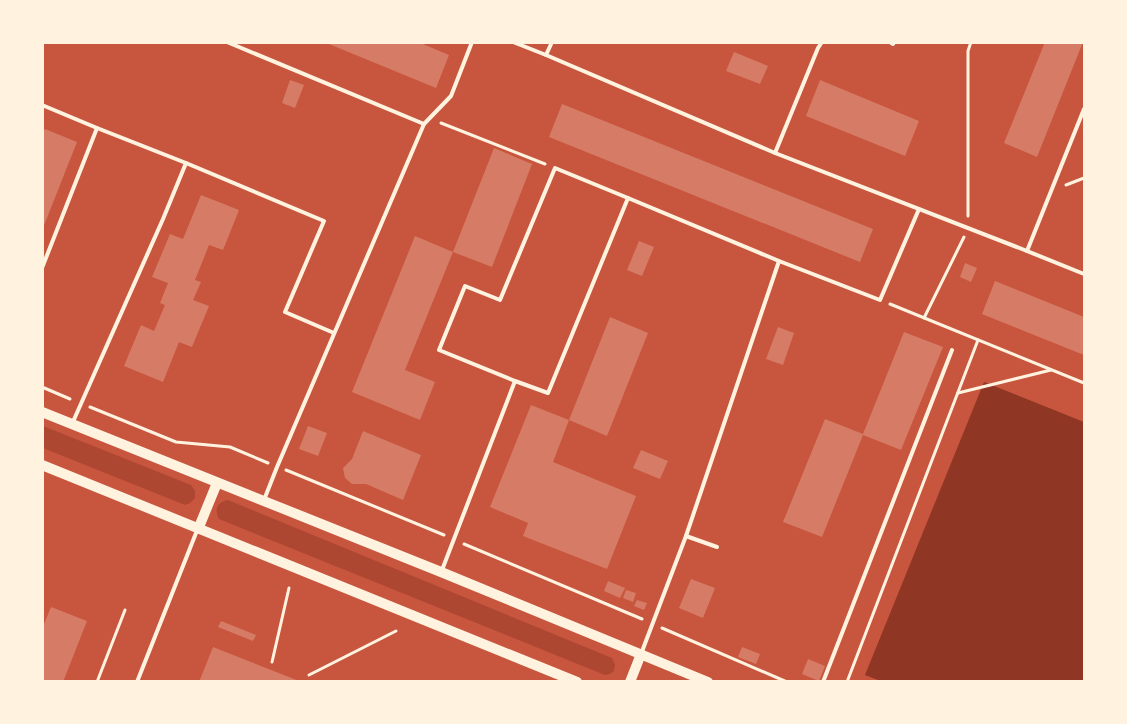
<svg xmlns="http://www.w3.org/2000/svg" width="1127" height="724" viewBox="0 0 1127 724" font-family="Raleway,sans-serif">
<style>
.green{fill:#ae4732}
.water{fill:#8f3625}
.building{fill:#d67c66}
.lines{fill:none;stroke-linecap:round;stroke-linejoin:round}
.path{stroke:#fff3e0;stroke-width:3}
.service{stroke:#fff3e0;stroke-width:4}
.secondary{stroke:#fff3e0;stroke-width:10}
</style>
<rect width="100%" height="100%" fill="#c8553d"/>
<!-- green -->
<g class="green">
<path d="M43 426 191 485 195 491V498L190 503 185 505 43 448Z"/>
<path d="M228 500 612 658 615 665 614 671 610 674 605 675 219 519C214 509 217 502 228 500Z"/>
</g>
<!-- water -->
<path class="water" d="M984 382 1084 422V681L883 682 865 675Z"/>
<!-- building -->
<g class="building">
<path d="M324 42H418L449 55 436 88Z"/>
<path d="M1045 42H1083L1037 157 1004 143Z"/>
<path d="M734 52 768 66 760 84 726 71Z"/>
<path d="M290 80 304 85 295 108 282 103Z"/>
<path d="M820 80 919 121 905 156 806 116Z"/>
<path d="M562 104 873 229 860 262 549 137Z"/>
<path d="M45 129 77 142 43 228 42 134Z"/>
<path d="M494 148 532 164 492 267 453 252Z"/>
<path d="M201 195 239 210 223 250 209 245 195 280 201 282 193 300 209 306 192 347 179 342 163 382 124 366 141 325 154 331 165 305 160 303 168 283 152 277 170 234 183 239Z"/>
<path d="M415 236 453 252 405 370 435 382 420 420 352 392Z"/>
<path d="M639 241 654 247 642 276 627 270Z"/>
<path d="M965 263 977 268 971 282 960 277Z"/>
<path d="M995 281 1084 317V355L982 314Z"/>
<path d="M610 317 648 333 607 436 569 420Z"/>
<path d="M778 327 794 333 783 365 766 359Z"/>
<path d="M904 332 943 347 901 450 863 435 822 537 783 522 825 419 863 434Z"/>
<path d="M531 405 569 420 553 462 636 496 607 569 523 536 528 523 490 507Z"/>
<path d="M308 426 327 433 318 456 299 449Z"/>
<path d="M363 431 421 455 403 500 366 484H352L345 478 343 468 352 459Z"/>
<path d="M641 450 668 461 660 479 633 468Z"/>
<path d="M691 579 715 588 703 618 679 608Z"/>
<path d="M608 581 625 588 620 598 604 591Z"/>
<path d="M626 590 636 593 633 602 623 598Z"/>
<path d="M637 600 647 603 644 610 634 606Z"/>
<path d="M51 607 87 621 63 682H42V629Z"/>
<path d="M221 621 256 635 253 641 218 627Z"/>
<path d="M213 647 299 681V682H199Z"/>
<path d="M742 647 760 654 756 664 738 657Z"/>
<path d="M808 659 825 666 819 681 802 674Z"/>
</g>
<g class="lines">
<!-- path -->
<g class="path">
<path d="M441 123 545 164"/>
<path d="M1066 185 1084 178"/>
<path d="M968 216V51L971 42"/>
<path d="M890 304 1084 383"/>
<path d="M924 318 964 237"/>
<path d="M42 387 70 399"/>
<path d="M958 393 1051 370"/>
<path d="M90 407 176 442 230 447 268 463"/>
<path d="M286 470 444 535"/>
<path d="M464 544 642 619"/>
<path d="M662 628 787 682"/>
<path d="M272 662 289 588"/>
<path d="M309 675 396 631"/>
<path d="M97 682 125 610"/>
<path d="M847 682 978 340"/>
</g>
<!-- service -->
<g class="service">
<path d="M227 42 424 124"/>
<path d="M513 42 546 55 775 153 1027 251"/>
<path d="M890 42 893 44 894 42"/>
<path d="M546 55 552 42"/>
<path d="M42 105 97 128 186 163 324 221 285 312 334 333"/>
<path d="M1084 109 1027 251 1084 274"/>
<path d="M775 153 818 48 822 42"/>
<path d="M42 268 97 128"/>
<path d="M515 381 439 350 465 286 500 300 555 168 628 198"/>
<path d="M72 424 163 219 186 163"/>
<path d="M264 500 277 467 424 124 451 96 472 42"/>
<path d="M686 536 717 547"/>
<path d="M442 570 515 381 548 393 628 198 779 261"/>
<path d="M641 654 686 536 779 261 880 300 919 209"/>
<path d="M137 682 198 528"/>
<path d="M823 682 952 350"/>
</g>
<!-- secondary -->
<g class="secondary">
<path d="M42 412 441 572 708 682"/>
<path d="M42 465 577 682"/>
<path d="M199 527 217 483"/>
<path d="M630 682 641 654"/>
</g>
</g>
<!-- border -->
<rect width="1127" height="724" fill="none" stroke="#fff3e0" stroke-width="88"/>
</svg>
